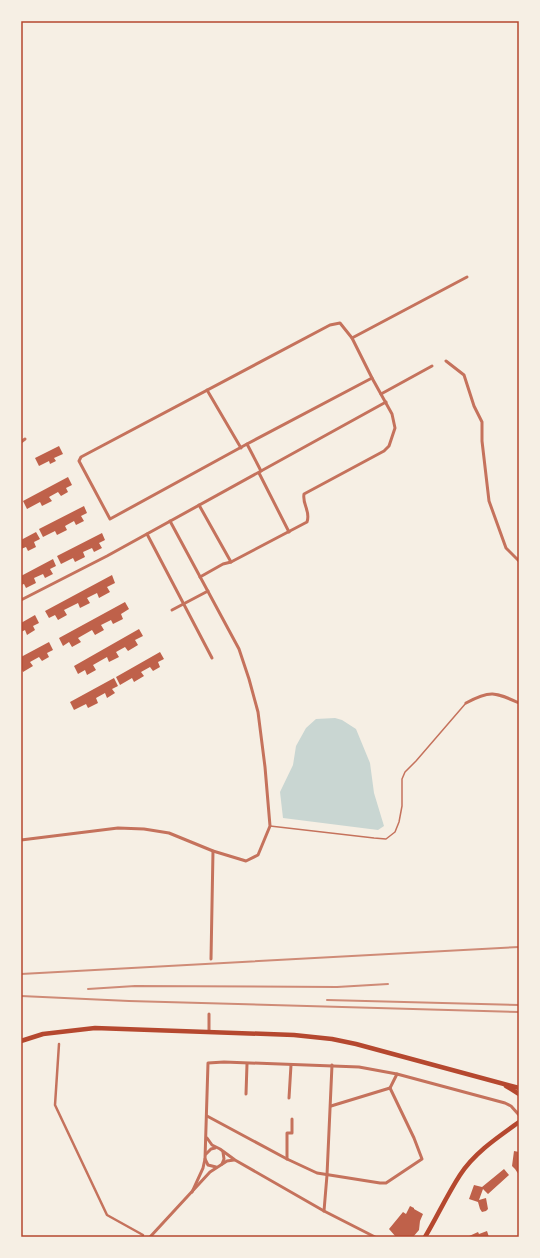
<svg xmlns="http://www.w3.org/2000/svg" width="540" height="1258" viewBox="0 0 540 1258" font-family="Lora,serif">
<style>
.water{fill:#c9d6d2}
.building{fill:#bf614a}
.lines{fill:none;stroke-linecap:round;stroke-linejoin:round}
.service{stroke:#c5725c;stroke-width:1.5}
.pedestrian{stroke:#c5725c;stroke-width:2.5}
.minor{stroke:#c5725c;stroke-width:3}
.secondary{stroke:#b5482f;stroke-width:4.5}
.rail{stroke:#cf8b77;stroke-width:2}
.neatline{fill:none;stroke:#b5482f;stroke-width:1.5}
</style>
<rect width="100%" height="100%" fill="#f6efe4"/>
<!-- water -->
<path class="water" d="M335 718 342 720 356 729 370 763 374 793 384 826 378 830 283 818 280 792 293 765 296 746 306 728 316 719Z"/>
<!-- building -->
<g class="building">
<path d="M59 446 63 454 54 458 56 461 50 464 49 461 39 466 35 458Z"/>
<path d="M68 477 72 485 66 488 68 492 61 496 58 492 49 497 52 501 42 506 40 502 27 509 23 501Z"/>
<path d="M84 506 87 513 81 516 84 521 76 525 74 521 65 526 67 530 57 535 55 531 43 537 39 529Z"/>
<path d="M36 532 40 539 34 542 36 547 28 551 26 547 21 549V540Z"/>
<path d="M102 533 105 540 99 543 102 548 94 552 92 548 83 552 85 557 75 562 73 558 61 564 57 556Z"/>
<path d="M53 559 56 566 50 569 53 574 45 578 43 574 34 578 36 583 26 588 24 584 21 585V576Z"/>
<path d="M112 575 115 583 107 587 110 592 99 598 97 593 87 598 90 603 80 608 78 603 64 610 67 615 58 620 55 615 49 618 45 611Z"/>
<path d="M125 602 129 609 121 614 123 619 113 624 111 620 101 625 104 630 95 635 92 630 78 638 81 642 72 647 69 642 63 646 59 638Z"/>
<path d="M35 615 39 623 33 626 35 630 27 635 25 630 21 632V623Z"/>
<path d="M139 629 143 636 135 640 138 645 128 651 125 647 116 652 119 657 109 662 107 657 93 665 96 670 87 675 85 670 78 674 74 666Z"/>
<path d="M49 642 53 650 47 653 49 657 42 661 39 657 30 662 33 666 23 672 21 668V657Z"/>
<path d="M160 652 164 659 158 662 160 667 153 671 150 667 141 672 144 676 134 682 132 678 120 685 116 677Z"/>
<path d="M114 678 118 686 112 689 115 693 107 698 105 693 96 698 98 703 88 708 86 704 74 710 70 702Z"/>
<path d="M514 1151 519 1152V1175L515 1169 512 1166Z"/>
<path d="M504 1169 509 1175 488 1194 483 1189 479 1200 486 1198 488 1209 486 1211 482 1212 480 1209 478 1202 469 1199 474 1185 482 1187Z"/>
<path d="M410 1206 414 1208V1209L423 1214 420 1221 419 1230 413 1237H396L389 1229 403 1212 406 1214Z"/>
<path d="M487 1231 489 1237H467L478 1232 479 1234Z"/>
</g>
<g class="lines">
<!-- service -->
<path class="service" d="M270 826 374 838 386 839 395 832 399 822 402 806V779L405 772 416 761 466 703"/>
<!-- pedestrian -->
<path class="pedestrian" d="M59 1044 55 1105 107 1215 143 1235"/>
<!-- minor -->
<g class="minor">
<path d="M352 338 467 277"/>
<path d="M446 361 464 375 474 406 482 422V441L489 501 506 548 519 561"/>
<path d="M207 390 241 448"/>
<path d="M381 394 432 366"/>
<path d="M21 442 25 439"/>
<path d="M247 444 372 378"/>
<path d="M259 473 289 532"/>
<path d="M199 505 231 562"/>
<path d="M147 534 212 658"/>
<path d="M200 577 223 564 231 562 307 522C311 511 302 505 304 494L384 451 389 446 395 428 392 414 372 378 352 338 340 323 330 325 81 457 79 461 110 519 247 444 261 471"/>
<path d="M21 600 107 556 386 402"/>
<path d="M172 610 208 591"/>
<path d="M466 703C490 690 495 692 519 703"/>
<path d="M21 840 118 828 144 829 169 833 213 851 246 861 258 855 270 826 265 767 258 712 249 679 239 649 170 521"/>
<path d="M211 959 213 851"/>
<path d="M209 1032V1014"/>
<path d="M390 1088 397 1074"/>
<path d="M246 1094 247 1064"/>
<path d="M289 1098 291 1065"/>
<path d="M331 1106 390 1088"/>
<path d="M207 1116 287 1159 317 1173 380 1183H386L422 1159 414 1138 390 1088"/>
<path d="M207 1138 212 1145 220 1149 235 1160 324 1211 375 1237"/>
<path d="M206 1154 211 1149 215 1148"/>
<path d="M205 1159 208 1165 216 1167"/>
<path d="M287 1159V1133H292V1119"/>
<path d="M222 1164 224 1159 223 1152"/>
<path d="M192 1192 203 1168 205 1159 208 1063 224 1062 359 1067 397 1074 505 1103 511 1106 519 1115"/>
<path d="M324 1211 327 1175 332 1065"/>
<path d="M150 1237 210 1172 227 1161 234 1160"/>
</g>
<!-- secondary -->
<g class="secondary">
<path d="M21 1041 43 1034 95 1028 294 1035 332 1039 356 1044 519 1088"/>
<path d="M506 1086 519 1094"/>
<path d="M425 1237C437 1217 447 1195 460 1175 474 1153 498 1137 519 1122"/>
</g>
<!-- rail -->
<g class="rail">
<path d="M21 974 519 947"/>
<path d="M88 989 135 986 337 987 388 984"/>
<path d="M21 996 129 1001 519 1012"/>
<path d="M327 1000 519 1005"/>
</g>
</g>
<!-- border -->
<rect width="540" height="1258" fill="none" stroke="#f6efe4" stroke-width="44"/>
<rect x="22" y="22" width="496" height="1214" class="neatline"/>
</svg>
